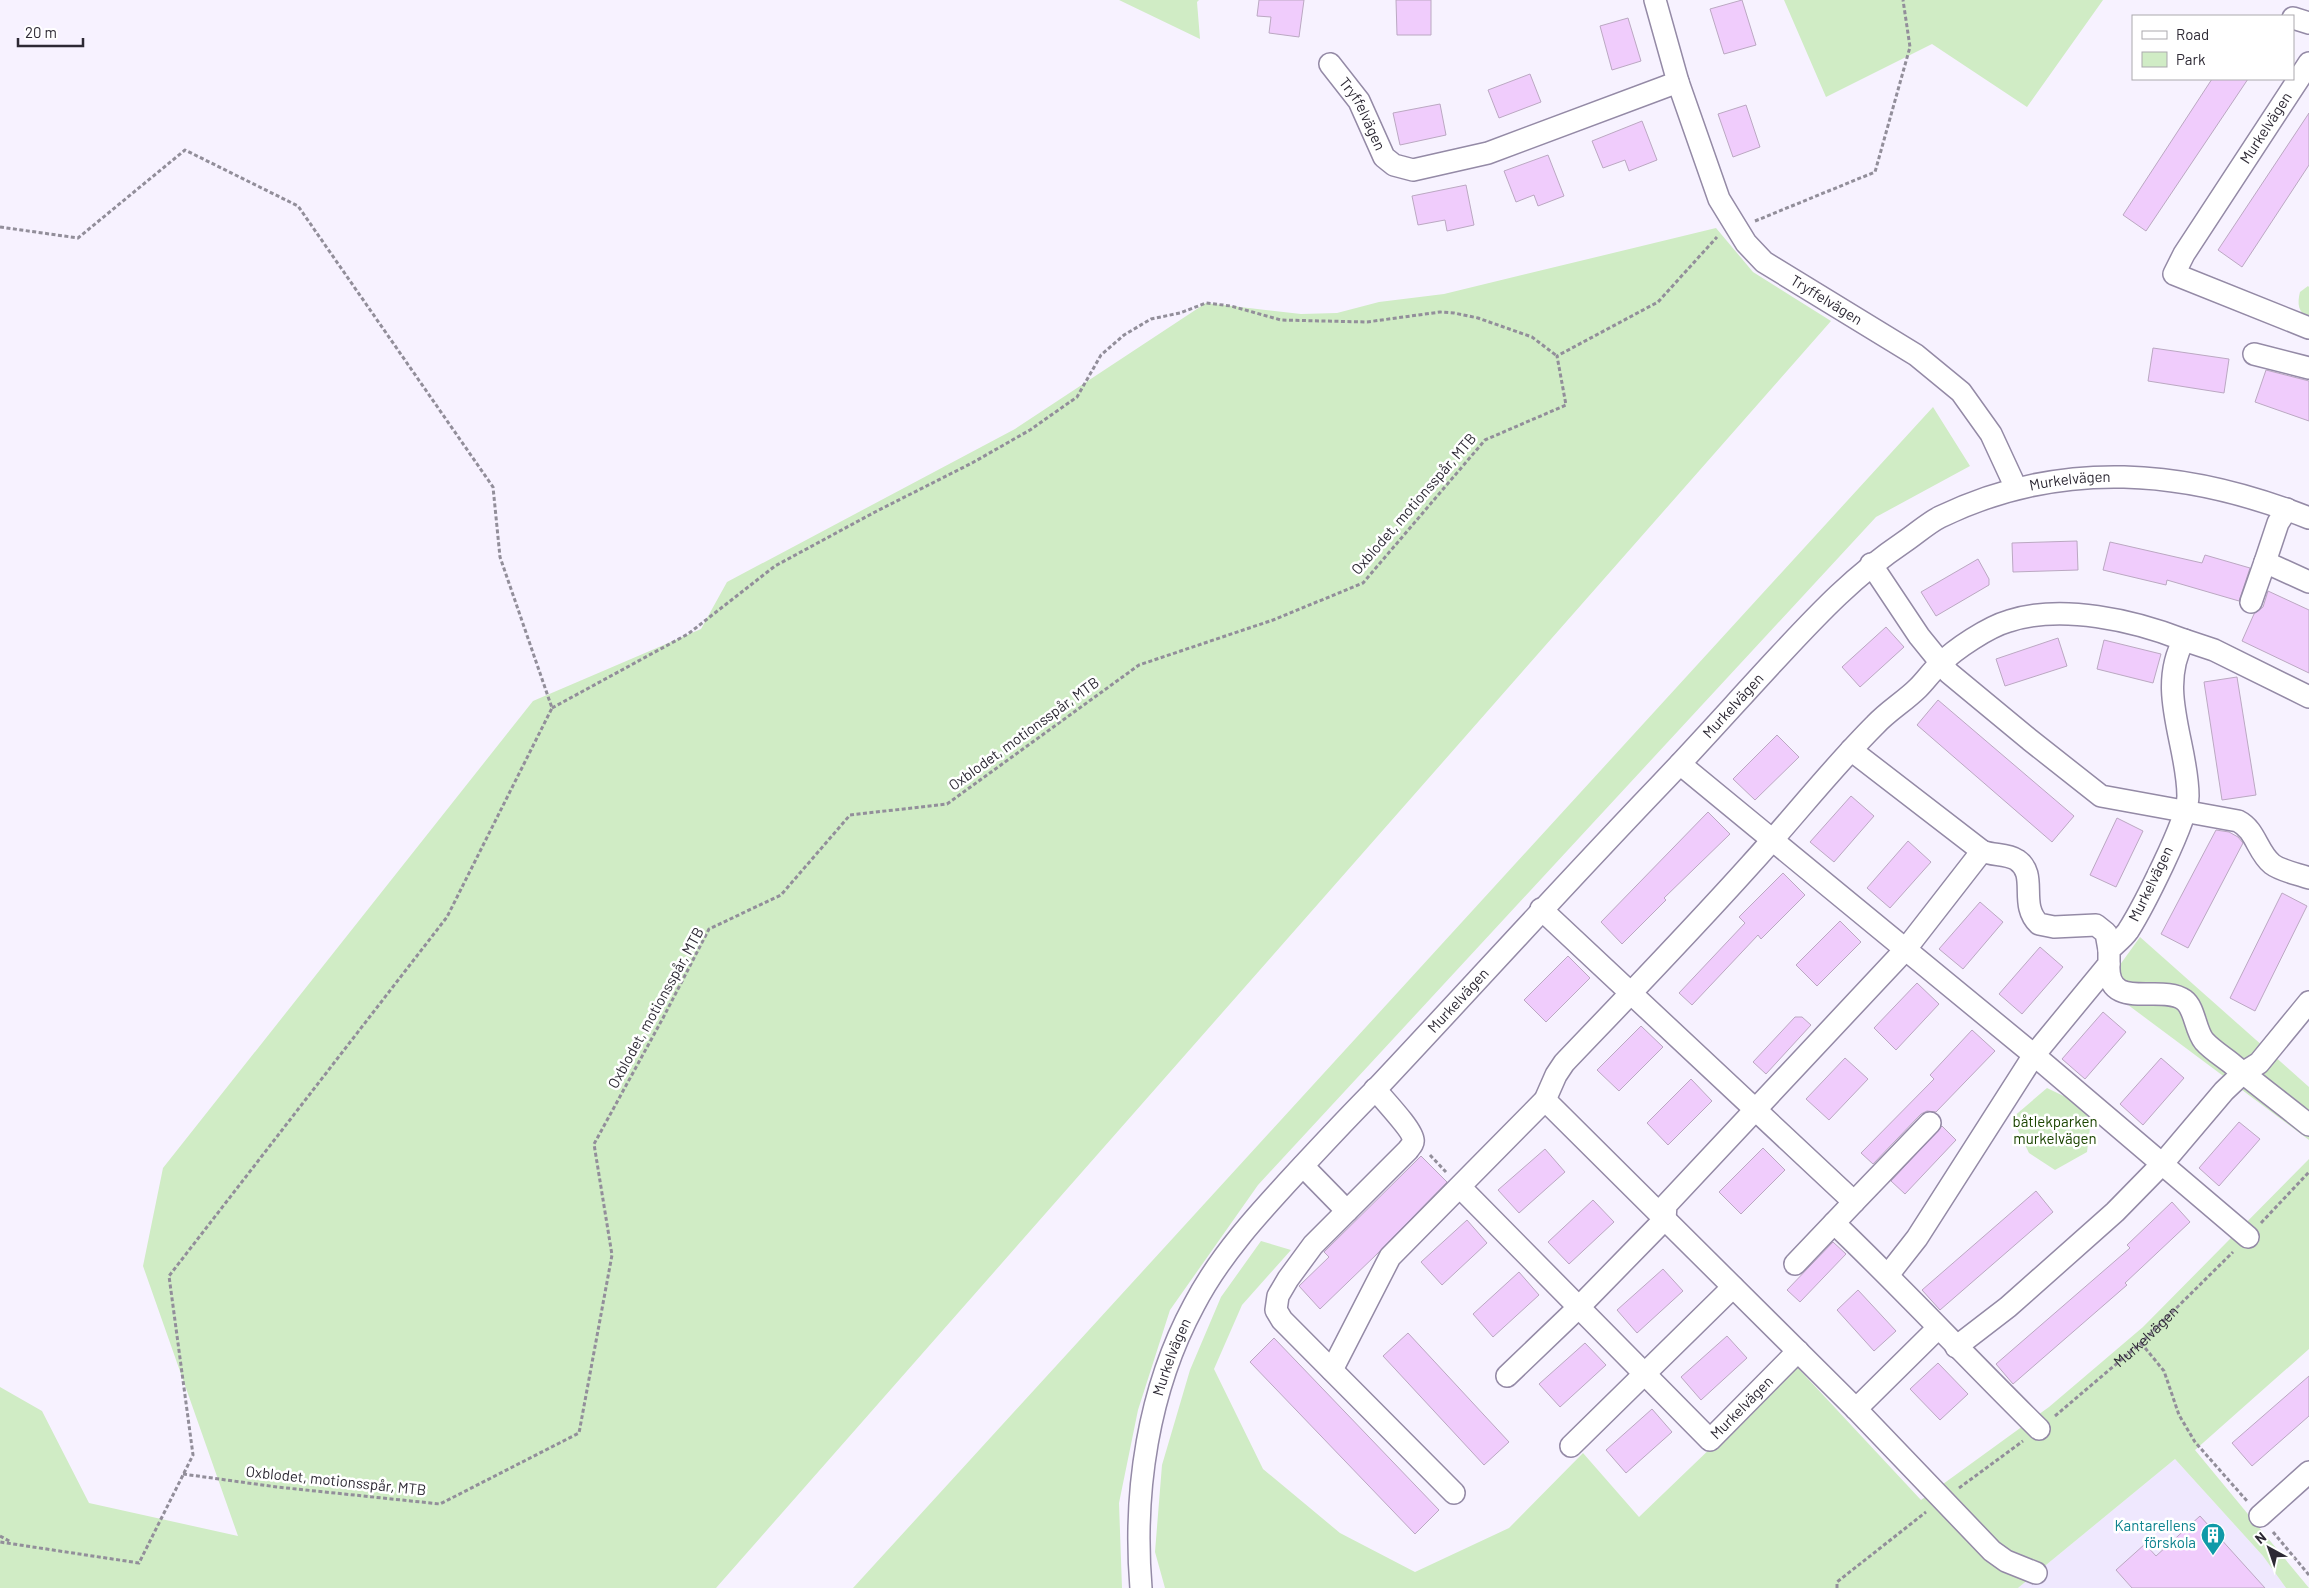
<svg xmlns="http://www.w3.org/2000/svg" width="2309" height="1588" viewBox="0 0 2309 1588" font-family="Barlow,sans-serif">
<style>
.built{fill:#efe8fe}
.green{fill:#d0ecc5}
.building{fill:#f0ccfc;stroke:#bba8c2}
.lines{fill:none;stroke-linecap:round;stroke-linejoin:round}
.minor-casing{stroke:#948aa6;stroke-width:24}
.path{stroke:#928e9a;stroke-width:3;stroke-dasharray:4 2.5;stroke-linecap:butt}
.minor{stroke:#fff;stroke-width:21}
.labels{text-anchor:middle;stroke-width:5;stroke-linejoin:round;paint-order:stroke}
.street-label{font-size:15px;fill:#2d2934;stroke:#fff}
.park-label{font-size:15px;fill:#1b4400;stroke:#fff}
.culture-label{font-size:15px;fill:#0d838f;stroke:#fff;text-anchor:end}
</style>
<rect width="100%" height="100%" fill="#f7f2ff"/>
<!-- built -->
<path class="built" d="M2175 1459 2263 1556 2286 1588H2018Z"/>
<!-- green -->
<g class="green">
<path d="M1119 0H1199L1197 2 1200 39Z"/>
<path d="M1784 0H2103L2027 107 1932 44 1826 97Z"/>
<path d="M1716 228 1753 272 1831 321 716 1588H0V1387L42 1411 89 1503 238 1536 143 1266 163 1168 533 701 701 629 727 582 1015 429 1206 303 1301 314 1337 313 1379 302 1444 294Z"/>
<path d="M2308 286 2309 287V319C2298 312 2297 304 2300 292Z"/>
<path d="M1933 407 1970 466 1876 517 1258 1185 1170 1310 1138 1410 1119 1503 1122 1588H853Z"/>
<path d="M2140 937 2309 1087V1140L2104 987Z"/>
<path d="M2047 1088 2076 1102 2091 1120 2087 1152 2055 1170 2029 1153 2012 1118Z"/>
<path d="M2309 1159V1349L2195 1450 2309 1588H2286L2263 1556 2175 1459 2018 1588H1165L1155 1552 1162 1465 1190 1370 1221 1297 1261 1241 1291 1250 1242 1305 1214 1369 1263 1469 1340 1533 1415 1572 1509 1528 1583 1453 1639 1517 1796 1366 1921 1500 2049 1407 2143 1327Z"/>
</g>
<!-- building -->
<g class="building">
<path d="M1259 0H1304L1299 37 1269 33 1271 17 1257 16Z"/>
<path d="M1396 0H1431V35H1397Z"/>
<path d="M1742 0 1756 45 1724 54 1710 9Z"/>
<path d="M1628 18 1641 61 1612 70 1600 26Z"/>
<path d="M1530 74 1541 102 1499 118 1488 90Z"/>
<path d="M2212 79H2248L2146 231 2123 215Z"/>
<path d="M1440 104 1446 135 1400 145 1393 113Z"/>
<path d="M1746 105 1760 147 1733 157 1718 114Z"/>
<path d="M2309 113V165L2242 267 2218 250Z"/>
<path d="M1642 121 1657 160 1629 171 1625 160 1603 168 1592 141Z"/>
<path d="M1548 155 1564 196 1538 206 1534 195 1516 202 1504 171Z"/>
<path d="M1466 185 1474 225 1447 231 1445 220 1418 225 1412 196Z"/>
<path d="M2153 348 2229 359 2224 393 2148 381Z"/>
<path d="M2266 370 2309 381V421L2255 402Z"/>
<path d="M2077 541 2078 570 2013 572 2012 543Z"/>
<path d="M2110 542 2202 563 2205 555 2250 568 2239 601 2167 580 2166 585 2103 570Z"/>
<path d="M1978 559 1989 579V585L1936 616 1921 592Z"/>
<path d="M2268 591 2309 610V673L2242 641 2254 614 2263 607Z"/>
<path d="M1886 627 1904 647 1860 687 1842 667Z"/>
<path d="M2058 638 2067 666 2005 686 1996 659Z"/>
<path d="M2104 640 2161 654 2153 683 2097 669Z"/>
<path d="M2237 677 2256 795 2222 800 2204 682Z"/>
<path d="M1938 700 2074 816 2052 842 1917 725Z"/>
<path d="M1777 735 1799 757 1755 800 1733 779Z"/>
<path d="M1851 796 1874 816 1834 862 1810 842Z"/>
<path d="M1708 812 1730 834 1664 898 1666 900 1622 944 1601 922Z"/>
<path d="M2117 818 2143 831 2116 887 2090 875Z"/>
<path d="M2216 830 2229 832 2238 837 2243 843 2188 948 2161 934Z"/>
<path d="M1908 841 1931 862 1890 908 1867 888Z"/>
<path d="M1783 873 1805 895 1761 939 1758 935 1692 1005 1679 993 1745 923 1739 917Z"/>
<path d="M2282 893 2307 906 2255 1011 2230 998Z"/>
<path d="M1980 902 2003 922 1963 969 1939 949Z"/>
<path d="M1840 921 1861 942 1817 986 1796 965Z"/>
<path d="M2040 947 2063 967 2022 1014 1999 994Z"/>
<path d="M1568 956 1590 978 1546 1022 1524 1000Z"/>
<path d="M1917 983 1939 1004 1896 1050 1874 1028Z"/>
<path d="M2103 1012 2126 1032 2085 1079 2062 1059Z"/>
<path d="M1795 1017H1802L1811 1025 1766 1074 1753 1062Z"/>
<path d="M1641 1026 1663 1047 1619 1091 1597 1070Z"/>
<path d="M1972 1030 1995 1051 1936 1112 1927 1111 1921 1114 1873 1164 1861 1153 1934 1079 1930 1075Z"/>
<path d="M1845 1058 1868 1079 1829 1120 1806 1099Z"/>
<path d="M2161 1058 2184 1078 2143 1125 2120 1104Z"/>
<path d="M1691 1079 1712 1101 1668 1145 1647 1123Z"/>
<path d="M2239 1122 2260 1139 2219 1186 2199 1168Z"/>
<path d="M1942 1126 1956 1140 1905 1194 1891 1181Z"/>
<path d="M1763 1148 1785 1170 1741 1214 1719 1192Z"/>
<path d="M1545 1149 1565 1172 1519 1213 1498 1190Z"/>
<path d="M1421 1156 1447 1182 1377 1254 1320 1309 1299 1286 1329 1257 1324 1252Z"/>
<path d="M2036 1191 2053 1212 1940 1310 1922 1290Z"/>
<path d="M1593 1200 1614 1222 1569 1264 1548 1242Z"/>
<path d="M2172 1202 2190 1222 2125 1283 2127 1285 2013 1384 1996 1364 2130 1248 2127 1245Z"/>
<path d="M1467 1220 1487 1243 1442 1285 1421 1262Z"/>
<path d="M1833 1242 1846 1254 1800 1302 1787 1290Z"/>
<path d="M1663 1269 1683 1291 1637 1333 1617 1310Z"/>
<path d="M1519 1272 1539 1295 1493 1337 1473 1314Z"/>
<path d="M1858 1290 1896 1331 1874 1351 1837 1310Z"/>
<path d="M1408 1333 1509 1442 1484 1465 1383 1356Z"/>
<path d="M1727 1336 1747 1358 1701 1400 1681 1377Z"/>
<path d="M1274 1338 1439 1510 1415 1534 1250 1362Z"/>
<path d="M1585 1343 1606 1365 1560 1407 1539 1384Z"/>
<path d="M1938 1363 1968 1394 1940 1420 1910 1389Z"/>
<path d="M2309 1376V1416L2252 1466 2232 1443Z"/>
<path d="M1652 1409 1672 1432 1626 1473 1606 1450Z"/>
<path d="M2200 1516 2265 1588H2132L2116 1570 2145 1544 2156 1556Z"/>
</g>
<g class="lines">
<defs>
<g id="minor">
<path id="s2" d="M1655 0 1678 82 1719 199 1746 243 1764 262 1916 355 1961 392 1991 434 2016 488"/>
<path d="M2293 18 2309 23"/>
<path d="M2309 63 2184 254 2174 274 2309 328"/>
<path id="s3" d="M1330 64 1359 101 1384 157 1394 165 1413 170 1488 153 1678 82"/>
<path d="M2254 354 2309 368"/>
<path d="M2287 509 2278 523 2265 562 2309 582"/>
<path d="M1871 564 1919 636 1949 673 2030 740 2101 796 2238 821C2256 830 2257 852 2272 864 2281 871 2298 874 2309 878"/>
<path d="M2251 602 2265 562"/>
<path d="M2184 640 2214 650 2309 697"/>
<path d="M1851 750 1982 851C1993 856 2006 853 2017 860 2039 875 2018 904 2039 924L2054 927 2096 925 2106 933 2109 950"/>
<path d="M1680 764 2034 1055 2248 1237"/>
<path d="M1541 909 1854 1202 1795 1264"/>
<path d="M2109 964C2106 1013 2161 983 2184 1000 2195 1008 2195 1030 2204 1041 2211 1049 2222 1056 2231 1063 2256 1084 2283 1104 2309 1125"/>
<path d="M1375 1089C1382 1098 1413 1130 1413 1140 1414 1143 1410 1147 1408 1150L1313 1245 1288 1279 1278 1296 1276 1310 1282 1320 1454 1493"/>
<path d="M1545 1100 1856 1409 1992 1551 2006 1561 2036 1573"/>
<path d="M1303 1166 1347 1211"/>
<path id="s4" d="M1460 1187 1710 1440 1798 1351"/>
<path d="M1854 1202 1930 1123"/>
<path d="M1834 1223C1904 1290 1970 1361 2039 1429"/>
<path d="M1956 1347 2008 1307 2115 1212 2163 1163 2224 1091 2243 1073 2259 1063 2309 1002"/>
<path d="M1332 1370 1390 1257 1545 1100 1556 1075 1564 1063C1627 997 1690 932 1751 864 1793 818 1831 769 1875 725 1888 711 1905 701 1918 688 1926 680 1932 671 1940 664 1955 649 1988 627 2009 621 2062 604 2133 620 2184 640 2156 690 2188 744 2188 796 2188 820 2142 909 2128 931 2123 938 2115 944 2109 950V964L2034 1055 1917 1238 1888 1275"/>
<path d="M1507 1376 1579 1307 1665 1219 1666 1205 1905 950 1982 851"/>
<path d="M1856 1409 1938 1328"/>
<path d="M1571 1446 1733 1287"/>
<path d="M2260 1516 2309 1472"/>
<path id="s5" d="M1141 1588C1133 1492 1148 1390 1194 1305 1220 1255 1259 1213 1297 1172 1323 1144 1349 1116 1376 1089 1471 988 1564 885 1660 785 1701 742 1740 698 1780 655 1820 612 1855 575 1904 542 1916 534 1928 523 1940 517 2062 458 2186 469 2309 518"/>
</g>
</defs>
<!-- minor casing -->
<use href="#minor" class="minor-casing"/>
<!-- path -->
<g class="path">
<path d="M1755 221 1875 172 1910 47 1903 0"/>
<path d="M0 227 78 238 185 150 298 206 493 487 500 557 552 708 447 917 169 1276 193 1455 139 1563 0 1542"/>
<path d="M552 708 688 634 775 566 875 512 972 463 1030 430 1077 397 1101 355 1124 335 1151 319 1180 313 1206 303 1231 306 1281 320 1367 322 1440 312 1454 313 1478 318 1532 337 1557 356"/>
<path d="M1430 1155 1446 1172"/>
<path d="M2261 1223 2309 1172"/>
<path d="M2141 1343 2164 1371 2179 1415 2195 1442 2247 1501"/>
<path id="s1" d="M2055 1416 2141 1343 2233 1252"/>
<path d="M183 1474 277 1487 440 1504 579 1433 612 1255 594 1144 663 1018 709 929 781 895 850 815 947 804 1139 665 1273 620 1363 583 1485 440 1566 405 1557 356 1658 302 1717 237"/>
<path d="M1959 1488 2023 1441"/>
<path d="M2273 1532 2309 1575"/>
<path d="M0 1536 11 1542"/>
<path d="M1837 1588V1582L1926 1512"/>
</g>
<!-- minor -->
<use href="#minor" class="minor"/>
</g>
<!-- icons -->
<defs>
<symbol id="building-pin" viewBox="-11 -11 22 30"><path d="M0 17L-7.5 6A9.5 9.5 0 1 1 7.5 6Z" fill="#0f9aa8" stroke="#fff"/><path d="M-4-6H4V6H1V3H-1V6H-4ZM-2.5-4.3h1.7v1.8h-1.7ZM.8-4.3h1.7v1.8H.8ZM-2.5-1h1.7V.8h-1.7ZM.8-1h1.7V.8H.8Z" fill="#fff"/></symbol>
</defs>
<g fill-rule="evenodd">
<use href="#building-pin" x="2199" y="1521" width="28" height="38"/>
</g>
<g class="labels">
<!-- street labels -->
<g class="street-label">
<text dy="5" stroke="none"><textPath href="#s3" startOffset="60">Tryffelvägen</textPath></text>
<text transform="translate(2266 128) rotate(-57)" y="5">Murkelvägen</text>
<text dy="5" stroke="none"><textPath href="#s2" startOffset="360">Tryffelvägen</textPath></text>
<text dy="5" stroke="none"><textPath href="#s5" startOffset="1516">Murkelvägen</textPath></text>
<text transform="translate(1414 504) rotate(-49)" y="5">Oxblodet, motionsspår, MTB</text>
<text dy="5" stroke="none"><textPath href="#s5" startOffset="1099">Murkelvägen</textPath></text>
<text transform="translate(1024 734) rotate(-36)" y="5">Oxblodet, motionsspår, MTB</text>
<text transform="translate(2151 884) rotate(-64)" y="5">Murkelvägen</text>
<text dy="5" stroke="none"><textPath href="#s5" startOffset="696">Murkelvägen</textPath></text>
<text transform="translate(656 1008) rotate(-61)" y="5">Oxblodet, motionsspår, MTB</text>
<text dy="5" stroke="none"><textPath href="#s1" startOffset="121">Murkelvägen</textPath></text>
<text dy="5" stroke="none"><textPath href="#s5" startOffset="235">Murkelvägen</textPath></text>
<text dy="5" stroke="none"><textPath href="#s4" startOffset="401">Murkelvägen</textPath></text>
<text transform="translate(336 1481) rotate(6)" y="5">Oxblodet, motionsspår, MTB</text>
</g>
<!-- park labels -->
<g class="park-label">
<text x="2055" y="1127">båtlekparken<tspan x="2055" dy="17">murkelvägen</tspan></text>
</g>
<!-- culture labels -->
<g class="culture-label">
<text x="2196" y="1531">Kantarellens<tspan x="2196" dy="17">förskola</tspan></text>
</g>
</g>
<!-- legend -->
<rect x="2132" y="15" width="162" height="65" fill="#ffffff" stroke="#aba9ae"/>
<rect x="2142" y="31" width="25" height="8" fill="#ffffff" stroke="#aba9ae"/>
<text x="2176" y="40" font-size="15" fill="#2d2934">Road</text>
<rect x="2142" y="52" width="25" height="15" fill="#d0ecc5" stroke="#aba9ae"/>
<text x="2176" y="65" font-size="15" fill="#2d2934">Park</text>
<!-- north arrow -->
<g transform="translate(2269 1548) rotate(320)" stroke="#ffffff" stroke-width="4" paint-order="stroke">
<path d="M0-4L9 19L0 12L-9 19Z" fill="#2d2934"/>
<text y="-8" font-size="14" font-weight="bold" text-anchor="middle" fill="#2d2934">N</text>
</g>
<!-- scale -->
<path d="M18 38v8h65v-8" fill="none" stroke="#2d2934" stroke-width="2.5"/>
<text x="25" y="38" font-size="15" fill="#2d2934" stroke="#ffffff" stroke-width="4" paint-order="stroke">20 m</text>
</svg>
